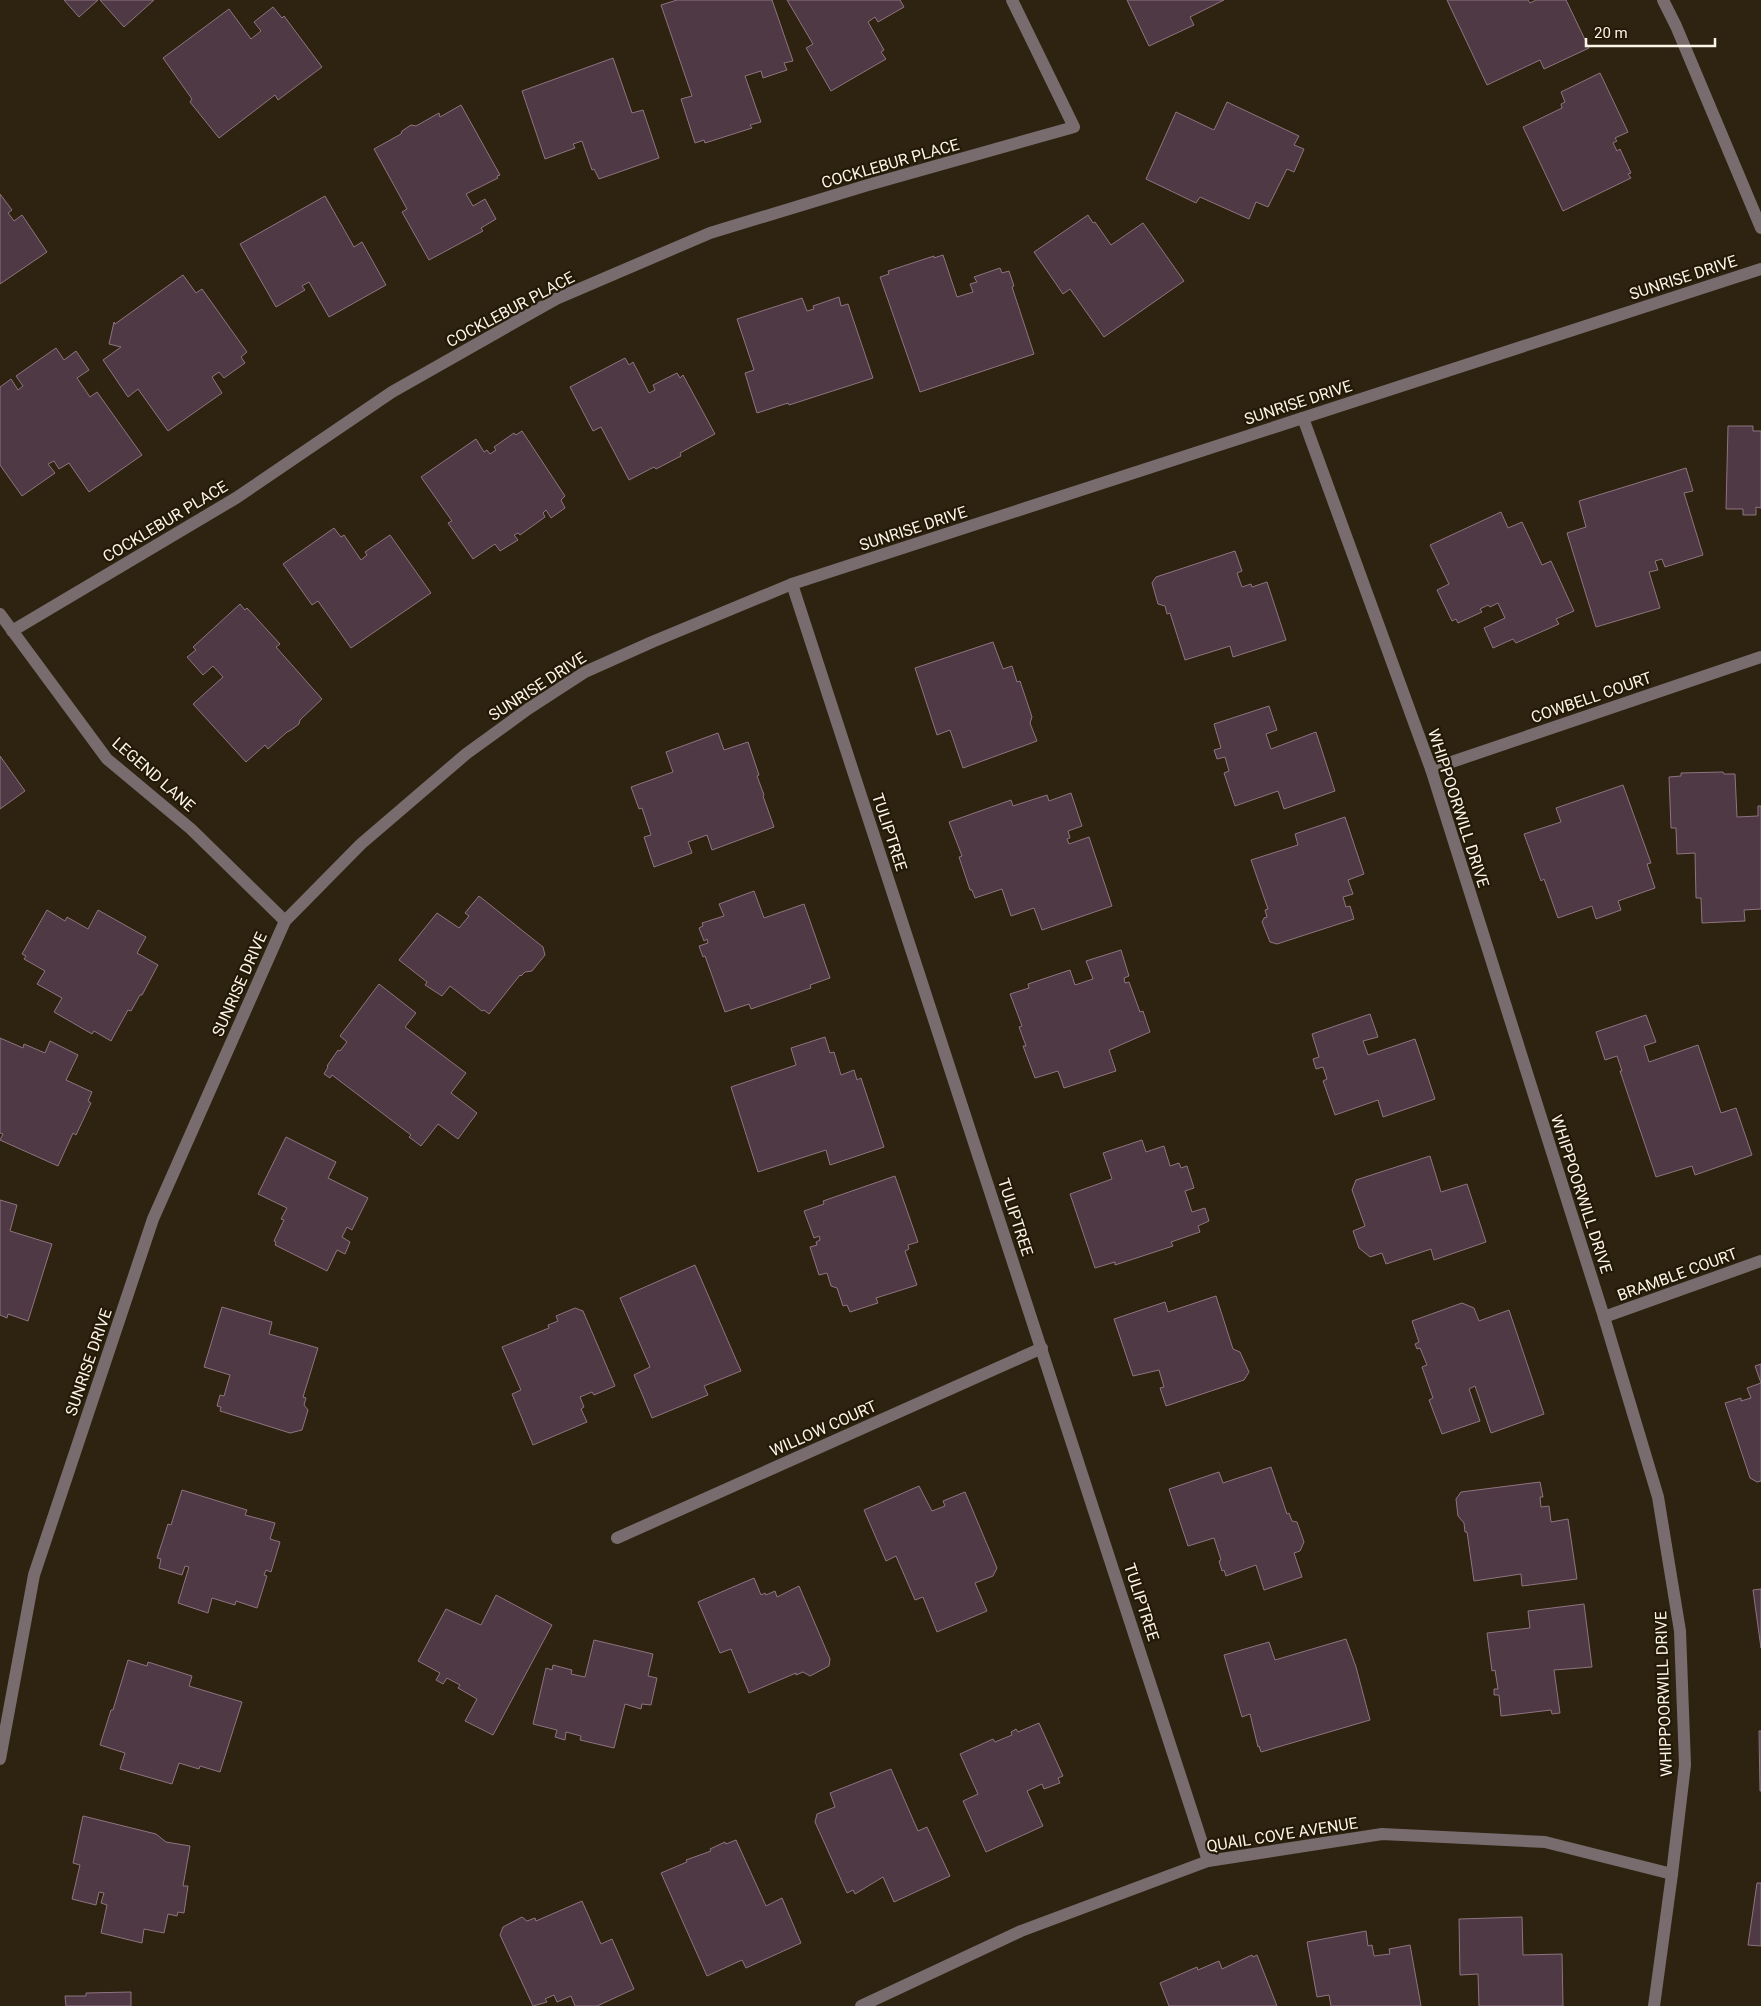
<svg xmlns="http://www.w3.org/2000/svg" width="1761" height="2006" viewBox="0 0 1761 2006" font-family="Roboto,sans-serif">
<style>
.building{fill:#4f3944;stroke:#8d7480}
.lines{fill:none;stroke-linecap:round;stroke-linejoin:round}
.minor{stroke:#796c6e;stroke-width:12}
.labels{text-anchor:middle;stroke-width:4.5;stroke-linejoin:round;paint-order:stroke}
.street-label{font-size:16px;fill:#fbf4e8;stroke:#241907}
</style>
<rect width="100%" height="100%" fill="#2e2310"/>
<!-- building -->
<g class="building">
<path d="M64 0H98L79 17Z"/>
<path d="M100 0H154L124 27Z"/>
<path d="M677 0H772L793 61 784 63 787 70 763 78 761 71 745 76 761 122 750 125 752 128 705 143 704 140 695 143 681 99 692 96 661 5Z"/>
<path d="M787 0H900L904 7 878 22 875 17 868 22 884 50 881 52 886 59 831 91 806 48 813 44Z"/>
<path d="M1127 0H1224L1190 17 1194 25 1149 46Z"/>
<path d="M1447 0H1528L1530 3 1536 0H1566L1589 48 1544 69 1540 60 1487 85Z"/>
<path d="M273 7 282 18 284 16 322 67 278 100 275 95 219 138 190 102 192 99 163 58 229 9 251 39 261 31 254 22Z"/>
<path d="M613 58 632 113 643 110 659 158 599 179 594 169 592 170 582 141 573 144 575 148 545 159 522 91Z"/>
<path d="M1600 73 1628 132 1615 138 1617 141 1613 143 1617 151 1620 149 1631 173 1628 174 1631 178 1563 211 1523 127 1562 108 1561 104 1565 102 1561 92Z"/>
<path d="M1227 102 1299 136 1294 145 1304 149 1294 172 1287 169 1268 207 1256 202 1249 219 1200 197 1196 203 1146 179 1176 112 1214 130Z"/>
<path d="M461 105 500 175 497 176 498 178 466 194 473 206 485 199 496 219 481 228 483 231 429 260 402 212 407 209 374 149 401 134 402 131 411 125 416 126 439 113 440 117Z"/>
<path d="M0 194 12 210 8 213 14 221 22 215 47 252 0 284Z"/>
<path d="M325 196 354 247 362 242 386 285 329 317 309 282 302 286 305 290 276 307 240 244Z"/>
<path d="M1088 215 1093 223 1095 222 1111 245 1143 223 1184 281 1104 337 1070 289 1063 294 1034 252Z"/>
<path d="M943 255 957 297 973 292 970 284 977 282 974 277 1000 268 1002 273 1009 271 1014 286 1012 287 1034 354 920 392 880 277 889 274 888 271 934 256V258Z"/>
<path d="M183 275 196 293 202 289 247 352 241 357 245 363 224 378 219 372 212 377 222 393 168 431 138 389 128 397 103 360 121 347 109 344 114 322 115 324Z"/>
<path d="M839 297 841 306 848 304 873 378 789 405 788 403 757 413 745 373 754 370 737 319 802 298 807 311 814 309 813 306Z"/>
<path d="M56 348 64 360 76 351 89 370 77 378 90 397 97 392 142 455 89 492 69 463 59 469 54 461 48 464 55 473 22 496 0 465V387L11 379 18 390 23 386 16 376Z"/>
<path d="M625 358 629 365 633 362 649 393 655 390 653 385 677 373 680 378 683 375 715 434 680 453 681 456 656 469 654 467 629 480 601 427 593 431 570 387Z"/>
<path d="M1728 426H1753V431H1761V508L1756 507V515H1743V509H1726Z"/>
<path d="M522 431 565 496 561 500 565 508 551 518 546 510 543 513 545 517 520 535 518 533 514 535 518 540 500 551 495 544 473 559 448 523 452 521 421 477 476 439 484 452 487 450 490 454 496 450 494 447 514 433 516 435Z"/>
<path d="M1686 468 1693 491 1684 493 1703 555 1665 567 1662 559 1655 561 1658 570 1649 572 1660 608 1596 627 1567 533 1586 527 1579 501Z"/>
<path d="M1501 512 1508 528 1522 522 1542 565 1551 561 1574 611 1556 619 1559 624 1516 643 1513 639 1493 648 1484 628 1505 618 1498 603 1490 607 1488 605 1480 609 1482 612 1458 623 1456 619 1452 621 1437 590 1449 584 1430 545Z"/>
<path d="M334 528 341 537 344 535 361 560 367 555 365 552 390 535 431 593 351 648 318 601 312 605 283 564Z"/>
<path d="M1235 551 1242 571 1237 573 1242 587 1251 584 1252 587 1267 582 1286 640 1233 657 1230 646 1185 660 1170 613 1167 614 1165 606 1158 604 1152 583 1156 577Z"/>
<path d="M240 604 245 610 247 608 280 644 276 647 322 699 300 720 299 724 291 730 287 732 268 749 265 745 246 762 193 704 223 677 213 666 203 675 187 657 196 650 193 647Z"/>
<path d="M993 642 1003 669 1012 666 1017 682 1020 681 1032 717 1030 723 1037 741 963 768 950 730 937 735 915 668Z"/>
<path d="M1269 706 1277 730 1266 734 1271 749 1316 732 1335 791 1284 809 1278 791 1235 806 1224 773 1229 771 1225 757 1217 759 1214 750 1221 748 1214 724Z"/>
<path d="M718 733 724 750 748 742 759 775 757 776 764 795 763 796 774 827 712 850 707 835 688 842 692 853 654 867 644 837 651 835 642 808 639 809 631 787 673 772 666 752Z"/>
<path d="M0 756 25 791 0 809Z"/>
<path d="M1723 772 1724 774H1735L1737 817 1758 816V806H1761V909L1744 910 1745 921 1702 923 1701 898H1696L1695 853 1677 854 1676 828H1671L1669 777 1681 776V773Z"/>
<path d="M1623 785 1651 863 1647 864 1655 888 1618 901 1621 910 1596 919 1592 906 1558 918 1544 879 1541 881 1524 834 1561 822 1556 808Z"/>
<path d="M1071 793 1082 826 1068 831 1070 838 1067 839 1069 844 1089 837 1112 906 1042 930 1034 908 1011 916 1002 889 975 898 972 890H970L959 857 962 856 949 822 1011 800 1013 806 1047 795 1049 801Z"/>
<path d="M1345 817 1364 874 1348 880 1353 894 1343 897 1346 907 1350 906 1354 919 1277 944 1270 942 1262 922 1264 918 1267 917 1265 910 1268 909 1251 860 1298 845 1295 834Z"/>
<path d="M754 891 764 918 804 904 830 978 810 985 811 988 751 1009 749 1004 725 1012 705 956 703 957 699 946 708 943 707 939 704 941 699 928 703 926 702 923 724 916 719 904Z"/>
<path d="M479 896 543 947 545 955 532 971 525 972 521 976 520 975 489 1014 484 1010 482 1011 450 986 442 996 425 985 427 982 399 960 437 913 459 928 469 916 465 913Z"/>
<path d="M47 910 65 921 67 917 88 929 98 910 146 937 137 953 158 965 142 995H140L131 1011 128 1010 111 1041 94 1031 92 1034 54 1012 62 998 37 984 45 971 24 959 26 956 22 954Z"/>
<path d="M1121 950 1129 976 1124 978 1125 983 1129 982 1140 1012 1143 1011 1150 1032 1109 1050 1116 1071 1064 1088 1058 1071 1035 1078 1023 1046H1026L1019 1027 1022 1026 1010 994 1029 988 1028 984 1070 970 1075 985 1093 979 1086 961Z"/>
<path d="M379 984 416 1013 405 1027 466 1073 451 1093 477 1113 458 1139 438 1124 421 1146 409 1137 411 1135 332 1075 330 1078 324 1074 328 1067 327 1066 338 1050 340 1051 347 1042 340 1036Z"/>
<path d="M1370 1014 1378 1037 1363 1041 1368 1055 1415 1039 1435 1099 1383 1117 1378 1100 1335 1115 1323 1081 1327 1079 1323 1067 1316 1069 1313 1059 1319 1057 1312 1034Z"/>
<path d="M1646 1015 1656 1042 1644 1046 1649 1062 1698 1045 1721 1113 1736 1108 1752 1155 1695 1175 1692 1166 1656 1177 1620 1071H1622L1617 1056 1605 1060 1596 1032Z"/>
<path d="M825 1037 830 1053 834 1052 841 1075 854 1070 857 1080 861 1078 884 1147 830 1165 826 1150 758 1172 731 1087 796 1065 791 1048Z"/>
<path d="M0 1038 23 1048 24 1044 45 1053 50 1041 78 1055 66 1080 92 1092 88 1101 91 1103 76 1135 73 1133 58 1166 0 1140 3 1134 0 1133Z"/>
<path d="M286 1137 336 1162 328 1178 368 1198 352 1230 347 1227 342 1237 350 1242 345 1254 337 1250 327 1271 275 1245 276 1242 274 1241 284 1220 281 1219 287 1208 258 1194Z"/>
<path d="M1142 1140 1146 1152 1164 1146 1170 1166 1179 1163 1181 1168 1187 1166 1194 1188 1185 1191 1192 1212 1205 1208 1209 1221 1198 1226 1200 1232 1171 1242 1173 1246 1115 1265V1262L1095 1268 1070 1194 1112 1179 1103 1153Z"/>
<path d="M1430 1156 1441 1192 1467 1184 1486 1242 1434 1260 1431 1249 1386 1264 1382 1253 1370 1257 1359 1248 1353 1231 1365 1226 1352 1190 1356 1180Z"/>
<path d="M895 1176 918 1242 908 1245 909 1249 905 1251 917 1285 876 1298 878 1303 850 1312 847 1305 843 1306 837 1288 831 1286 827 1273 819 1275 810 1247 817 1245 816 1242 820 1240 819 1236 814 1238 804 1211 824 1204 823 1201Z"/>
<path d="M0 1200 17 1205 10 1231 52 1244 28 1321 8 1314 7 1318 0 1315Z"/>
<path d="M695 1265 741 1371 704 1386 708 1395 652 1418 634 1375 650 1367 620 1298Z"/>
<path d="M1216 1296 1233 1349 1240 1352 1249 1372 1244 1380 1166 1406 1160 1388 1164 1387 1159 1370 1133 1376 1114 1319 1165 1302 1168 1312Z"/>
<path d="M1462 1303 1474 1308 1479 1321 1509 1310 1544 1414 1491 1433 1475 1386 1469 1389 1480 1421 1442 1434 1429 1400 1433 1398 1422 1367 1427 1365 1420 1348 1417 1349 1415 1344 1419 1342 1412 1321Z"/>
<path d="M222 1307 272 1322 269 1334 318 1348 303 1397 306 1398 304 1405 308 1410 302 1430 290 1433 220 1411 221 1407 217 1406 220 1395 224 1396 230 1375 204 1367Z"/>
<path d="M575 1308 583 1311 615 1386 594 1395 592 1392 580 1397 584 1407 581 1409 587 1422 533 1445 512 1394 521 1390 502 1347 549 1328 548 1325 558 1321 556 1316Z"/>
<path d="M1761 1364V1481L1757 1482 1750 1478 1725 1403 1741 1398V1401L1751 1398 1747 1388 1761 1383 1755 1366Z"/>
<path d="M1271 1467 1287 1514 1289 1513 1292 1521 1297 1522 1304 1542 1300 1551 1294 1553 1302 1577 1264 1590 1256 1565 1226 1576 1224 1570 1222 1571 1219 1561 1221 1560 1214 1538 1188 1546 1169 1489 1219 1472 1223 1483Z"/>
<path d="M1540 1482 1543 1497H1540L1541 1507 1549 1506 1551 1522 1568 1519 1577 1579 1522 1586 1521 1574 1474 1581 1467 1532H1465L1464 1523 1458 1516 1456 1499 1461 1492Z"/>
<path d="M919 1486 932 1511 945 1506 943 1501 965 1492 997 1568 993 1576 975 1583 987 1611 937 1632 923 1597 915 1600 896 1556 886 1561 864 1510Z"/>
<path d="M182 1490 247 1510 245 1515 275 1523 270 1539 280 1542 271 1572 266 1570 264 1575 267 1576 257 1608 236 1601 235 1605 212 1598 208 1613 178 1603 189 1567 185 1566 182 1575 159 1568 161 1559 157 1558 168 1524 171 1525Z"/>
<path d="M754 1578 761 1595 765 1593 766 1595 775 1591 777 1597 799 1586 830 1659 829 1666 810 1676 803 1672 796 1675V1673L749 1693 731 1649 720 1653 698 1602Z"/>
<path d="M1761 1589V1648L1753 1590Z"/>
<path d="M496 1595 552 1625 493 1735 465 1721 477 1699 458 1688 460 1685 447 1678 443 1684 436 1680 440 1673 418 1661 446 1609 481 1625Z"/>
<path d="M1584 1604 1592 1667 1554 1670 1560 1713 1552 1714 1551 1710 1501 1716 1499 1695H1494V1689H1498L1495 1670 1492 1671 1487 1633 1530 1628 1528 1611Z"/>
<path d="M1346 1639 1356 1667 1370 1720 1261 1752 1259 1746 1258 1747 1250 1714 1242 1717 1224 1655 1269 1642 1275 1660Z"/>
<path d="M594 1640 653 1654 648 1676 657 1678 651 1705 642 1704 641 1709 625 1704 614 1748 580 1740 581 1736 566 1732 565 1740 555 1737 557 1730 533 1724 546 1668 552 1670 553 1665 572 1670 571 1674 585 1677Z"/>
<path d="M128 1660 147 1666 148 1662 192 1676 189 1686 242 1702 220 1772 200 1766 199 1769 179 1763 172 1784 120 1769 125 1753 100 1745 111 1710H113Z"/>
<path d="M1039 1723 1063 1776 1058 1778 1060 1783 1044 1789 1042 1784 1027 1791 1043 1826 986 1852 963 1801 978 1794 960 1754 993 1739 995 1742 1012 1735 1011 1732 1016 1729 1018 1732Z"/>
<path d="M1759 1731H1761V1791H1760Z"/>
<path d="M891 1769 918 1831 927 1827 950 1876 894 1902 883 1877 855 1894 853 1890 847 1893 815 1822 817 1814 835 1807 830 1793Z"/>
<path d="M83 1816 156 1834 166 1842 190 1846 183 1886H188L184 1913 178 1912 177 1916 168 1914 164 1933 144 1929 142 1943 101 1933 107 1905 101 1903 104 1893 99 1892 96 1905 72 1899 80 1865 73 1863Z"/>
<path d="M736 1840 766 1906 782 1898 801 1943 746 1968 742 1960 707 1976 661 1873 687 1862 686 1860 711 1851 710 1849 725 1842 726 1844Z"/>
<path d="M1757 1883H1761V1946L1748 1945Z"/>
<path d="M582 1901 601 1944 612 1939 634 1989 597 2006H575L571 1996 557 2002 554 1995 545 1999 547 2002 533 2006 500 1935 503 1927 522 1917 527 1921 535 1918 536 1921Z"/>
<path d="M1522 1917 1523 1955 1562 1954 1563 2006H1479L1478 1974 1460 1975 1459 1919Z"/>
<path d="M1366 1931 1368 1946 1372 1945 1374 1956 1390 1954 1389 1949 1410 1945 1421 2006H1331L1329 1995 1317 1997 1307 1942Z"/>
<path d="M1252 1955 1253 1957 1257 1955 1277 2006H1169L1160 1983 1197 1967 1198 1970 1219 1961 1222 1969Z"/>
<path d="M131 1992V2006H66L65 1996H86V1993Z"/>
</g>
<g class="lines">
<!-- minor -->
<g class="minor">
<path d="M1663 0 1676 26 1761 228"/>
<path d="M1303 418 1431 769 1604 1317 1658 1497 1680 1631 1685 1765 1672 1874 1654 2006"/>
<path d="M792 584 1208 1861"/>
<path d="M0 614 107 759 191 829 285 921"/>
<path d="M12 631 236 498 392 392 556 299 710 233 868 185 1074 127 1012 0"/>
<path d="M1431 769 1761 657"/>
<path d="M1604 1317 1761 1261"/>
<path d="M617 1538 1042 1348"/>
<path d="M0 1759 34 1575 153 1219 285 921 361 844 466 754 528 709 585 672 652 642 792 584 1761 269"/>
<path d="M861 2006 1021 1931 1208 1861 1382 1834 1545 1842 1672 1874"/>
</g>
</g>
<g class="labels">
<!-- street labels -->
<g class="street-label">
<text transform="translate(890 163) rotate(-16)" y="6">COCKLEBUR PLACE</text>
<text transform="translate(1683 277) rotate(-18)" y="6">SUNRISE DRIVE</text>
<text transform="translate(510 309) rotate(-28)" y="6">COCKLEBUR PLACE</text>
<text transform="translate(1298 402) rotate(-18)" y="6">SUNRISE DRIVE</text>
<text transform="translate(165 521) rotate(-31)" y="6">COCKLEBUR PLACE</text>
<text transform="translate(913 528) rotate(-18)" y="6">SUNRISE DRIVE</text>
<text transform="translate(537 686) rotate(-33)" y="6">SUNRISE DRIVE</text>
<text transform="translate(1591 697) rotate(-19)" y="6">COWBELL COURT</text>
<text transform="translate(154 774) rotate(41)" y="6">LEGEND LANE</text>
<text transform="translate(1459 808) rotate(72)" y="6">WHIPPOORWILL DRIVE</text>
<text transform="translate(890 832) rotate(72)" y="6">TULIPTREE</text>
<text transform="translate(239 984) rotate(-66)" y="6">SUNRISE DRIVE</text>
<text transform="translate(1582 1194) rotate(72)" y="6">WHIPPOORWILL DRIVE</text>
<text transform="translate(1016 1217) rotate(72)" y="6">TULIPTREE</text>
<text transform="translate(1677 1274) rotate(-20)" y="6">BRAMBLE COURT</text>
<text transform="translate(88 1362) rotate(-71)" y="6">SUNRISE DRIVE</text>
<text transform="translate(823 1428) rotate(-24)" y="6">WILLOW COURT</text>
<text transform="translate(1142 1602) rotate(72)" y="6">TULIPTREE</text>
<text transform="translate(1663 1694) rotate(-92)" y="6">WHIPPOORWILL DRIVE</text>
<text transform="translate(1282 1834) rotate(-9)" y="6">QUAIL COVE AVENUE</text>
</g>
</g>
<!-- scale -->
<path d="M1586 38v8h129v-8" fill="none" stroke="#fbf4e8" stroke-width="2.5"/>
<text x="1594" y="38" font-size="15" fill="#fbf4e8" stroke="#241907" stroke-width="4" paint-order="stroke">20 m</text>
</svg>
